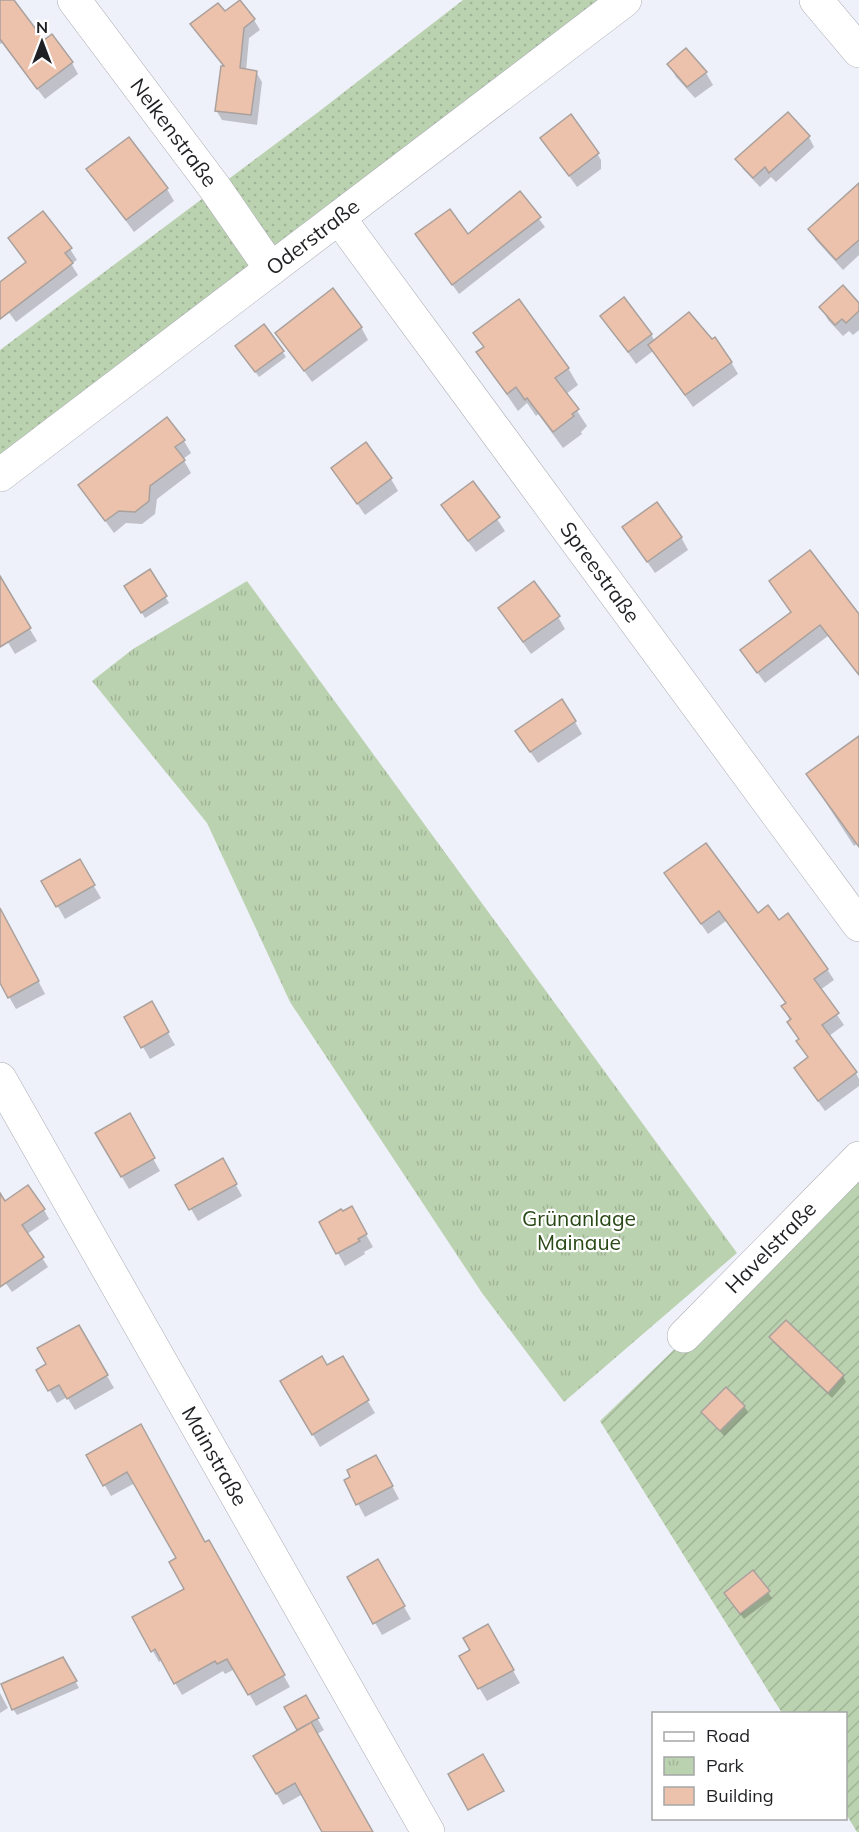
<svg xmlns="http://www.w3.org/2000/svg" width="859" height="1832" viewBox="0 0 859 1832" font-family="Mulish,sans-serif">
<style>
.grass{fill:url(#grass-dots)}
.park{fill:url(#park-tufts)}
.garden{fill:url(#garden-furrows)}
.shadow{fill:#0003}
.building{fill:#ecc2ac;stroke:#aaa19d;stroke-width:1.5}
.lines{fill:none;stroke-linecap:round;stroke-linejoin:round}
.minor-casing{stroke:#aaacb4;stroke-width:34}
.minor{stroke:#fff;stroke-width:33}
.labels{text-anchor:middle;stroke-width:4.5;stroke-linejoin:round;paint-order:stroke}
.street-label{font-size:21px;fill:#1f2023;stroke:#fff}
.park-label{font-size:21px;fill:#284815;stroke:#fff}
</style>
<defs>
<pattern id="grass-dots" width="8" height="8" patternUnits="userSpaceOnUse" patternTransform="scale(1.5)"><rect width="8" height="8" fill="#bbd2b0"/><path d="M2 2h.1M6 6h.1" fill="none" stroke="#a0b497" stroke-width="1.8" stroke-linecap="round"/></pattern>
<pattern id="park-tufts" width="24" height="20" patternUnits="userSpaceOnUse" patternTransform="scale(1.5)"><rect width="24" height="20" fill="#bbd2b0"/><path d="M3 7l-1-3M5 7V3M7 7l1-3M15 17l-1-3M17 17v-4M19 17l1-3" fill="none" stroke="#a0b497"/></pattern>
<pattern id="garden-furrows" width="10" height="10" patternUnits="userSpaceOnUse" patternTransform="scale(1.5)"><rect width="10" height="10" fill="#bbd2b0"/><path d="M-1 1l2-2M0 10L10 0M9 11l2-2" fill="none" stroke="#a0b497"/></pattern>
</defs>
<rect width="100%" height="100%" fill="#eff1fa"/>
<!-- grass -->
<path class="grass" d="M463 0H601L0 458V350L317 113Z"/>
<!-- park -->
<path class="park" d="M247 581 737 1253 564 1402 482 1293 290 1002 207 823 92 681 133 649Z"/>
<!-- garden -->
<path class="garden" d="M859 1171V1832H857L846 1814V1714L782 1713 600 1421Z"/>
<!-- shadow -->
<g class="shadow">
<path d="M0 0H12L44 42 72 63 78 74 45 99 2 43 0 44Z"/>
<path d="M224 13 254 20 260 30 249 38 246 71 256 72 262 82 257 125 222 120 216 110 225 68 198 34Z"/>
<path d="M669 64 706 73 713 85 695 98 676 77Z"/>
<path d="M809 137 814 147 776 182 771 177 760 187 743 169 737 159Z"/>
<path d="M542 138 593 147 601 160V169L577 187Z"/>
<path d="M88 169 167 189 174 201 134 232Z"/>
<path d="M859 190V255L843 270 816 240 810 230Z"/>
<path d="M520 194 545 227 459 294 423 244 467 236Z"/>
<path d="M10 238 70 249 77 260 71 264 78 275 16 322 0 301V283L27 264Z"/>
<path d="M859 305V330L853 335 849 331 843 336 828 320 821 307Z"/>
<path d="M602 316 651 334 655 342 731 362 738 374 693 407 653 351 636 364Z"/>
<path d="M361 327 368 340 312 382 277 333Z"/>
<path d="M475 333 568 368 578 385 566 394 587 426 581 432 582 434 563 448 538 414 536 416 527 403 518 411 478 353 484 348Z"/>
<path d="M282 351 286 357 259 377 241 352Z"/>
<path d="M184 441 191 453 183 459 191 473 157 499 155 514 142 524 126 523 114 533 80 486Z"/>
<path d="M333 468 391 479 398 491 365 515Z"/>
<path d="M473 483 505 531 476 552 450 518Z"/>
<path d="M624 528 681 537 688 550 655 573Z"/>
<path d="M150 571 169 603 145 618 126 587Z"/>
<path d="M771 582 859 620V674L828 636 765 683 749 661 792 613Z"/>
<path d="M8 593 37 641 15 654 0 629V598Z"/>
<path d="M558 617 565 629 531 654 507 620Z"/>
<path d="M575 722 582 734 538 763 524 743Z"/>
<path d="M859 738V842L854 846 815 786Z"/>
<path d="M79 861 101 898 65 919 43 881Z"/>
<path d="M666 874 757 915 778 922 827 969 834 980 820 990 844 1025 829 1036 856 1073 859 1079V1086L825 1111 802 1079 809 1058 783 1007 787 1004 726 921 708 934Z"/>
<path d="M0 943 21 948 45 994 16 1009 0 981Z"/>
<path d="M151 1003 175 1045 150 1059 126 1018Z"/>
<path d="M129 1116 160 1171 129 1189 97 1134Z"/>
<path d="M222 1160 242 1196 198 1221 177 1185Z"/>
<path d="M0 1207 44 1210 49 1219 27 1234 48 1267 12 1292 0 1275Z"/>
<path d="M351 1208 373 1247 364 1252 365 1254 345 1266 321 1223Z"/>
<path d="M786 1322 843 1376 846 1382 832 1398 774 1343 771 1337Z"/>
<path d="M79 1327 114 1388 75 1410 67 1397 57 1403 38 1371 49 1365Z"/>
<path d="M342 1358 375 1413 320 1447 282 1381 327 1367Z"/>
<path d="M744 1406 748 1412 724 1436 703 1412Z"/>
<path d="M141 1426 204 1544 209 1542 290 1687 256 1706 235 1669 225 1674 223 1671 182 1695 162 1660 159 1662 134 1618 186 1589 178 1559 135 1483 111 1496 88 1456Z"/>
<path d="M383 1469 399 1499 365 1517 346 1481Z"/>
<path d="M378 1561 411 1619 382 1635 349 1577Z"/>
<path d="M753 1572 772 1598 744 1619 729 1599Z"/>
<path d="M488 1626 520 1683 487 1701 461 1657 472 1651Z"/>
<path d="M63 1659 79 1688 17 1715 13 1709Z"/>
<path d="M0 1693 8 1708 0 1713Z"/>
<path d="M305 1697 324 1730 317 1734 371 1832H323L303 1794 283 1805 255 1756 299 1731 286 1708Z"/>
</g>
<!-- building -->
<g class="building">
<path d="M0 0H14L44 40 52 34 73 62 37 89 0 39Z"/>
<path d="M240 0 255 19 244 28 240 68 257 71 251 115 215 111 221 66H224L190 24 218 3 225 11Z"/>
<path d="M686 48 707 72 687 87 667 64Z"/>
<path d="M788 112 810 136 769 173 765 167 753 178 735 159Z"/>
<path d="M571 114 599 153 569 176 540 138Z"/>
<path d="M129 137 168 188 126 220 86 169Z"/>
<path d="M859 183V240L836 260 808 229Z"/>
<path d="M520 191 541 217 452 285 415 234 450 209 468 234Z"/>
<path d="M43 211 72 248 65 253 73 263 0 319V282L26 262 8 238Z"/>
<path d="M843 285 859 303V311L846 323 842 319 835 325 819 307Z"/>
<path d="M333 288 362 327 304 371 275 333Z"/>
<path d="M624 297 652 334 628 352 600 316Z"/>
<path d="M519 299 569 368 555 378 579 409 572 414 574 416 553 432 527 398 525 400 516 387 507 394 476 352 484 347 473 333Z"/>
<path d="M689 312 712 339 715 337 732 362 685 395 648 345Z"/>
<path d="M264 324 284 351 255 372 235 346Z"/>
<path d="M167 417 185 440 175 447 185 460 150 486 149 501 135 512 119 511 105 521 78 485Z"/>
<path d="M366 442 392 478 357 504 331 468Z"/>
<path d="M473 481 500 517 468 541 441 505Z"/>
<path d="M657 502 682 537 647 562 622 527Z"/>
<path d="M810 550 859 614V675L820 625 757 673 740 650 791 612 769 581Z"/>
<path d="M150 569 167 596 141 613 124 586Z"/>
<path d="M0 576 31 628 0 647Z"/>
<path d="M534 581 560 616 523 642 498 608Z"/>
<path d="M562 699 576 721 530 752 515 731Z"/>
<path d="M859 736V847L806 774Z"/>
<path d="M706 843 758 913 768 905 779 920 788 913 828 969 814 979 839 1013 822 1025 857 1072 818 1101 794 1068 808 1057 796 1041 799 1039 787 1022 791 1019 781 1006 786 1003 719 911 701 924 664 873Z"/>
<path d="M80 859 95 885 56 907 41 881Z"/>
<path d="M0 908 39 981 8 998 0 983Z"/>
<path d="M152 1001 169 1032 141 1048 124 1017Z"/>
<path d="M130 1113 155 1158 121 1177 95 1133Z"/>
<path d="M223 1158 237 1184 189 1210 175 1185Z"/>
<path d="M28 1185 45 1209 22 1225 44 1257 0 1287V1193L5 1201Z"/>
<path d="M352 1206 367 1234 358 1239 360 1241 336 1254 319 1222 341 1209 343 1211Z"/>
<path d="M786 1320 844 1375 828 1393 769 1337Z"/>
<path d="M79 1325 108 1375 67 1399 59 1385 48 1391 36 1370 46 1364 37 1348Z"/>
<path d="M322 1356 327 1365 343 1356 369 1400 312 1435 280 1381Z"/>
<path d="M726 1387 745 1406 720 1431 701 1412Z"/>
<path d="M141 1424 205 1542 209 1540 285 1675 248 1695 227 1659 217 1664 215 1661 174 1684 155 1649 151 1652 132 1617 184 1589 169 1562 176 1558 127 1472 103 1486 86 1455Z"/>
<path d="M376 1455 393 1486 356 1505 344 1480 350 1477 347 1470Z"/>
<path d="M378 1559 405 1606 373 1624 347 1577Z"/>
<path d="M753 1570 770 1591 740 1614 724 1593Z"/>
<path d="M488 1624 514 1670 478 1689 459 1656 470 1650 463 1638Z"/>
<path d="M63 1657 77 1681 12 1710 1 1684Z"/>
<path d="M306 1695 319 1718 311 1722 373 1832H322L295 1783 276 1794 253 1756 310 1723 297 1730 284 1707Z"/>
<path d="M483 1754 504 1791 468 1810 448 1774Z"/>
</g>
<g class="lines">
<defs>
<g id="minor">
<path id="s1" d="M74 0 215 188 271 269"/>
<path d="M816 0 859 51"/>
<path id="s2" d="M339 218 859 925"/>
<path id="s3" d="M0 475 625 0"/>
<path id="s4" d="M0 1079 428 1832"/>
<path id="s5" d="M684 1336 859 1158"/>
</g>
</defs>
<!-- minor casing -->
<use href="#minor" class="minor-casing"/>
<!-- minor -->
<use href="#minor" class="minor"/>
</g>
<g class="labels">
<!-- street labels -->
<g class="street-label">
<text dy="7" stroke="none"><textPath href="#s1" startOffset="166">Nelkenstraße</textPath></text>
<text dy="7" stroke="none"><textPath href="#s3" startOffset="393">Oderstraße</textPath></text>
<text dy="7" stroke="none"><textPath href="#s2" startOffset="440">Spreestraße</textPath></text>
<text dy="7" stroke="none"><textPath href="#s5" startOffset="124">Havelstraße</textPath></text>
<text dy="7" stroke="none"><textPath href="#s4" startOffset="434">Mainstraße</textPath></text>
</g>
<!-- park labels -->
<g class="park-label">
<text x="579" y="1226">Grünanlage<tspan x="579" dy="24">Mainaue</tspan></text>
</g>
</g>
<!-- legend -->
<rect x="652" y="1712" width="195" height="108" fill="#ffffff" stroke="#a5a6a7" stroke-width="1.5"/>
<rect x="664" y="1732" width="30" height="9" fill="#ffffff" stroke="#a5a6a7" stroke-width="1.5"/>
<text x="706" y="1742" font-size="18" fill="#1f2023">Road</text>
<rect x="664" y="1757" width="30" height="18" fill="url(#park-tufts)" stroke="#a5a6a7" stroke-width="1.5"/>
<text x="706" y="1772" font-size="18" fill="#1f2023">Park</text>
<rect x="664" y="1787" width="30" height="18" fill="#ecc2ac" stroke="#a5a6a7" stroke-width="1.5"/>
<text x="706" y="1802" font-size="18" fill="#1f2023">Building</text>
<!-- north arrow -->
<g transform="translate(42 42)" stroke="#ffffff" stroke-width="4.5" paint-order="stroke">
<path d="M0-4.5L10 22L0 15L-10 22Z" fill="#1f2023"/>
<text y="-9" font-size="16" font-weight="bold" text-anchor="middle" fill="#1f2023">N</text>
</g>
</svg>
